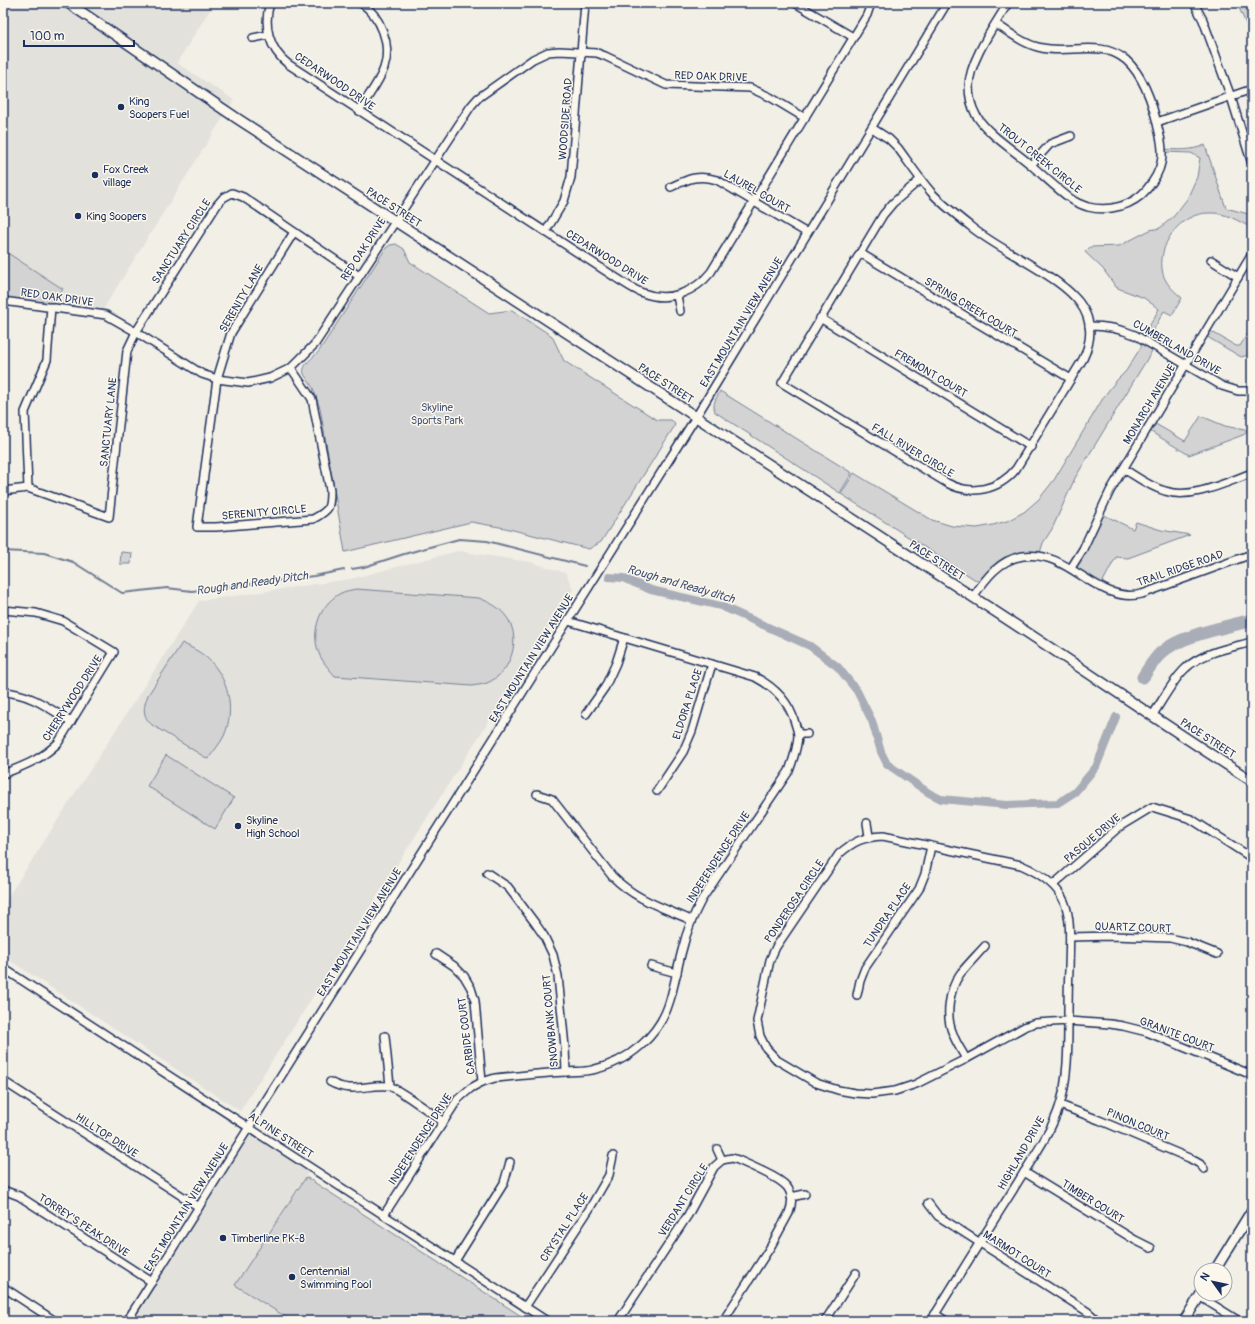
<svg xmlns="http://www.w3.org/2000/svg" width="1255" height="1324" viewBox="0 0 1255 1324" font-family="Pangolin,sans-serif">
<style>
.built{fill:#e2e1dc}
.green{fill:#d2d3d2;stroke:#768198}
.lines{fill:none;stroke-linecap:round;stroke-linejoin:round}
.stream{stroke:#707b93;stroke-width:2}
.canal{stroke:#a9adb7;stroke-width:8}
.river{stroke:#a9adb7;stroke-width:13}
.minor-casing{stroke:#1b2f5e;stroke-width:10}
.major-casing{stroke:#1b2f5e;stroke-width:12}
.minor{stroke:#fbf7ec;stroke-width:7}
.major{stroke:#fbf7ec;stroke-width:9}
.poi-dot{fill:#1b2f5e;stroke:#fbf7ec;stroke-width:1.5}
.labels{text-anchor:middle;stroke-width:3;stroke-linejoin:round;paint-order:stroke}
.street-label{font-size:11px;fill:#1b2f5e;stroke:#fbf7ec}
.poi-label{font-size:11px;fill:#1b2f5e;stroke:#fbf7ec;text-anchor:start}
.park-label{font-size:11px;fill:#49587b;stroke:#fbf7ec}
.water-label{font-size:12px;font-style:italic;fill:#465579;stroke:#fbf7ec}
</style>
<rect width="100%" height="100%" fill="#f2efe6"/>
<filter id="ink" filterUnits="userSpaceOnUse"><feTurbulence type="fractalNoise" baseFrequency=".025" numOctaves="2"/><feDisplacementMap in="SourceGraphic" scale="8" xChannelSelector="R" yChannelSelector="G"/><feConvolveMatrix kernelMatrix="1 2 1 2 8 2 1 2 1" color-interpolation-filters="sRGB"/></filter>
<g filter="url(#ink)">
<!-- built -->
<g class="built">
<path d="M3 3H214L177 63 234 100 100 314 51 307 63 289 3 250Z"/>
<path d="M458 551 530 562 566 573 573 589 240 1111 3 956V905L199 601 350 579Z"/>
<path d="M249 1128 311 1168 235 1285 292 1321H127Z"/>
</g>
<!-- green -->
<g class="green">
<path d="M1237 3H1252V36H1251Z"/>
<path d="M1205 145 1226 208 1252 215V228C1238 221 1225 212 1209 213 1179 213 1156 246 1163 274 1166 284 1174 291 1182 298L1172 315 1164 311 1147 341 1155 346 1075 478 1052 529 1043 543 1039 556 1012 559 982 584 841 494 854 473 932 520 952 526 977 528 993 525 1007 521 1024 512 1039 499 1054 480 1105 395 1116 381 1126 371 1141 347 1142 339 1159 309 1144 298 1120 289 1116 287 1103 269 1085 252 1090 247 1119 246 1150 230 1160 228 1174 216 1187 199 1197 177 1200 158 1191 153 1163 152V149C1178 150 1191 151 1205 145Z"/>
<path d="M396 244 404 249 410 262 489 313 512 310 552 336 564 361 657 420H671L675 423 674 427 601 542 589 549 505 528 471 522 345 552 320 408 313 388 304 374C301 365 313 358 319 351L386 248 390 245Z"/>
<path d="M3 250 63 289 51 307 3 301Z"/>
<path d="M1252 326V354L1241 357 1204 335 1207 329 1236 346H1240Z"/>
<path d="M720 391 852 473 840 493 715 412C712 403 716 399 720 391Z"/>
<path d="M1201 416 1225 426 1249 431 1243 435 1189 455 1148 430 1152 422 1185 441Z"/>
<path d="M1100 513 1133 529 1136 522 1161 530 1190 535 1128 558 1116 557 1100 587 1071 568Z"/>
<path d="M121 552 132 553 131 564H120Z"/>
<path d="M356 589 479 598C489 602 499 607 505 615 523 636 512 673 487 683 482 685 476 685 472 686L335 676C331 671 326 666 323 661 308 639 317 605 341 593 345 591 351 590 356 589Z"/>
<path d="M182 643C190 647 199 651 206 657 228 676 236 709 224 736 220 744 213 752 208 759L152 725C142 716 143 707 148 695Z"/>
<path d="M166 755 234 798 215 829 147 786Z"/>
<path d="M306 1177 529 1321H292L235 1285Z"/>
</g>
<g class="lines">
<!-- stream -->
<g class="stream">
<path d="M3 551 44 553 73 562 122 593 167 588 192 591 314 576 344 570"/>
<path d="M352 569 364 567 404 554 459 539 487 541 585 566"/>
</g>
<!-- canal -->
<path class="canal" d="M609 577 623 578 651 590 721 606 810 646 838 667 857 691 872 721 881 752 887 764 929 793 941 799 1007 805 1058 803 1075 792 1096 767 1116 717"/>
<!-- river -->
<path class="river" d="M1143 677C1149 668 1154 659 1162 652 1181 635 1227 627 1252 620"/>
<defs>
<g id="minor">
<path d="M270 3C263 25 269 49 288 64L618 279C626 284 634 290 643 293 669 303 695 292 711 272L867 15 871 3"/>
<path d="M795 3 853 37"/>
<path d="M1194 3 1203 20 1231 97 1252 164"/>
<path d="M996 24C1010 33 1025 45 1042 48 1071 54 1100 39 1126 60 1144 76 1154 108 1159 132 1165 155 1163 170 1147 189 1133 206 1109 212 1088 207 1082 205 1076 203 1071 199 1057 189 1044 176 1031 165 1014 150 988 135 976 115 971 106 969 96 969 86 969 61 995 25 1008 3"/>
<path d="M253 38 268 35"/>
<path d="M359 111C367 97 379 83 384 68 392 45 381 16 361 3"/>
<path d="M1157 122 1252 89"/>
<path d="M872 128 889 139 898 148C909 163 919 178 931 192 942 204 956 215 970 226 988 241 1010 252 1031 265 1067 287 1106 311 1083 359L1016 469C999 490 971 496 947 483L782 383 883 215 893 203 921 179"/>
<path d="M1031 165 1050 144 1071 136"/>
<path d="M671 187C688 179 698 174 717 180L807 233"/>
<path d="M546 231 564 201 571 177 585 3"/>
<path d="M860 253 1071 379"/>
<path d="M1211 260 1238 277"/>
<path d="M677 296 680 311"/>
<path d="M3 301 106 315 136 332 202 374 217 379 248 383 270 378 291 368 315 344 471 106 478 98 533 59 548 52 559 51 597 53 605 56 666 85 750 88 770 97 805 118"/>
<path d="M820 318 1031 447"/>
<path d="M1089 326C1106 326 1119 328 1135 335L1222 386 1238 391H1252"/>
<path d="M291 368 312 399 330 490C330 508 330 510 313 519L216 527H197L217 379 231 333 294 232"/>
<path d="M1124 469C1137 477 1150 487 1165 491 1191 500 1227 482 1252 473"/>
<path d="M28 488 25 412 47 360 51 307"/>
<path d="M3 491 28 488 109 517 127 351 136 332 217 205 223 198 232 193 243 197 359 276"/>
<path d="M1071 568 1083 549 1110 491 1252 254"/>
<path d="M973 597C986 578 999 560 1023 556 1070 549 1096 605 1142 594L1252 554"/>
<path d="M3 610 36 613 63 621 114 652 58 743C40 760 26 765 3 774"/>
<path d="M3 692C30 693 49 708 71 722"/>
<path d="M586 714 605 687 616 663 624 638"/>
<path d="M1152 716C1161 703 1174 678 1186 668 1203 652 1230 648 1252 642"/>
<path d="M798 734H807"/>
<path d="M657 791 683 752 692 731 712 664"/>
<path d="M537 794 552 799 612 876C636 900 661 907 691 920"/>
<path d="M867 823 869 836"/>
<path d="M487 873 508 887 535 923 544 936 553 955 558 976 565 1047 566 1072"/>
<path d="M1054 884 1119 827 1152 807 1191 819 1252 858"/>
<path d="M1070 937 1113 936 1170 938 1187 942 1217 954"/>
<path d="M436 954 454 966 464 976 471 988 475 1001 482 1082"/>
<path d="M651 966 677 973"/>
<path d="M3 968 547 1321"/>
<path d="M857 995 860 981 865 968 919 889 925 874 931 846"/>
<path d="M385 1036 390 1086"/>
<path d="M966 1059C962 1051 956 1043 953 1034 945 1016 949 990 960 974 968 964 977 955 985 946"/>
<path d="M3 1081 199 1207"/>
<path d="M330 1082C351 1094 367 1084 388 1086 394 1086 436 1116 443 1122"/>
<path d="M1060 1105 1099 1120 1189 1158 1200 1164 1204 1169"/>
<path d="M717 1149 722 1160"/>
<path d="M1024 1172 1135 1240 1151 1248"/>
<path d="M3 1190 19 1196 152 1282"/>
<path d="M791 1197 805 1194"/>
<path d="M928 1203 938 1216 1088 1312 1098 1321"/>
<path d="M384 1215 458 1099 471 1088 482 1082 495 1078C519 1076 542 1073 565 1072 574 1071 584 1072 592 1070 628 1062 660 1036 670 1000 675 983 678 964 683 947 687 930 694 914 702 899L789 771C793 760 798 747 798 735 798 731 796 727 795 723 789 701 774 687 755 677L568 621"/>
<path d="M455 1261 504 1183 510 1162"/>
<path d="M3 1287 55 1321"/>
<path d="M1199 1296 1239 1321"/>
<path d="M525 1307 590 1208 609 1175 613 1156"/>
<path d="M935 1314 946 1321"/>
<path d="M127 1321 696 417 947 3"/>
<path d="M618 1321 688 1215 714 1167 722 1160 732 1158 738 1160C747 1164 756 1168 764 1172 783 1181 798 1189 789 1213L771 1246 723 1321"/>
<path d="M825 1321 856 1273"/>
<path d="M931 1321C958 1277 985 1234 1013 1190 1029 1163 1050 1136 1060 1105 1068 1078 1068 1049 1068 1021 1068 1004 1068 987 1069 970 1070 917 1076 889 1021 865L883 836C863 837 854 841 839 854L776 947 770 960 757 1021 760 1036 766 1048 777 1060 816 1083 838 1090 855 1093 872 1094 895 1091 916 1084 966 1059 1026 1026 1036 1023 1068 1021 1110 1024 1123 1026 1147 1032 1252 1075"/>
</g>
<g id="major">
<path d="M68 3C125 41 181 81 238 119 484 281 732 440 979 601 1070 660 1160 722 1252 781"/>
<path d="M1215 1270 1252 1210"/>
<path d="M1184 1321 1201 1294"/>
</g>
</defs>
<!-- minor casing -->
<use href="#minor" class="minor-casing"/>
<!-- major casing -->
<use href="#major" class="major-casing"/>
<!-- minor -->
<use href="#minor" class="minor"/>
<!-- major -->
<use href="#major" class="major"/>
</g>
</g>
<!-- markers -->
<g class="poi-dot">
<circle cx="121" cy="107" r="4"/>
<circle cx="95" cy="175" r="4"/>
<circle cx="78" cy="216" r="4"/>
<circle cx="238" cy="826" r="4"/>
<circle cx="223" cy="1238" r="4"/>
<circle cx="292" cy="1277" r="4"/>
</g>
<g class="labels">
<!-- street labels -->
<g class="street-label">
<text transform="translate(711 76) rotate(2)" y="4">RED OAK DRIVE</text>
<text transform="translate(335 81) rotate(34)" y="4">CEDARWOOD DRIVE</text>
<text transform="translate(565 119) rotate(-86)" y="4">WOODSIDE ROAD</text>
<text transform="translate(1040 158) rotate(39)" y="4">TROUT CREEK CIRCLE</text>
<text transform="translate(757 191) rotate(30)" y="4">LAUREL COURT</text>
<text transform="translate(394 207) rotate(33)" y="4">PACE STREET</text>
<text transform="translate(181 241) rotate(-57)" y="4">SANCTUARY CIRCLE</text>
<text transform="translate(363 249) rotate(-57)" y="4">RED OAK DRIVE</text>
<text transform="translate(607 257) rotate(32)" y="4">CEDARWOOD DRIVE</text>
<text transform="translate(57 297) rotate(8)" y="4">RED OAK DRIVE</text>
<text transform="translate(241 298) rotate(-60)" y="4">SERENITY LANE</text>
<text transform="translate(971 307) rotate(31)" y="4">SPRING CREEK COURT</text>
<text transform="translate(741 322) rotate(-59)" y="4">EAST MOUNTAIN VIEW AVENUE</text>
<text transform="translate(1177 347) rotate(30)" y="4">CUMBERLAND DRIVE</text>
<text transform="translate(931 373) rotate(31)" y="4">FREMONT COURT</text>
<text transform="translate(666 383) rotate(33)" y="4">PACE STREET</text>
<text transform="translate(1149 404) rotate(-59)" y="4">MONARCH AVENUE</text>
<text transform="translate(108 422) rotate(-84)" y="4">SANCTUARY LANE</text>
<text transform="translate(913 450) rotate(31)" y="4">FALL RIVER CIRCLE</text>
<text transform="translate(264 512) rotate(-5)" y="4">SERENITY CIRCLE</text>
<text transform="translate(937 560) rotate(33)" y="4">PACE STREET</text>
<text transform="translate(1180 568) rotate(-19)" y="4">TRAIL RIDGE ROAD</text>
<text transform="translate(531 658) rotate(-58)" y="4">EAST MOUNTAIN VIEW AVENUE</text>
<text transform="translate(72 698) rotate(-57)" y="4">CHERRYWOOD DRIVE</text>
<text transform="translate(687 704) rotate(-72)" y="4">ELDORA PLACE</text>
<text transform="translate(1208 738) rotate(33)" y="4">PACE STREET</text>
<text transform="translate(1092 838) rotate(-40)" y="4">PASQUE DRIVE</text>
<text transform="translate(718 857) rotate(-57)" y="4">INDEPENDENCE DRIVE</text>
<text transform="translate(794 901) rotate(-56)" y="4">PONDEROSA CIRCLE</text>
<text transform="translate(887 915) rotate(-56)" y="4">TUNDRA PLACE</text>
<text transform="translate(1133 927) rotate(2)" y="4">QUARTZ COURT</text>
<text transform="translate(359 932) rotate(-58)" y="4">EAST MOUNTAIN VIEW AVENUE</text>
<text transform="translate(550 1021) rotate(-95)" y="4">SNOWBANK COURT</text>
<text transform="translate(1177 1034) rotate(21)" y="4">GRANITE COURT</text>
<text transform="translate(466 1036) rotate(-97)" y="4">CARBIDE COURT</text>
<text transform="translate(1138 1124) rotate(23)" y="4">PINON COURT</text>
<text transform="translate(107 1135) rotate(33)" y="4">HILLTOP DRIVE</text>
<text transform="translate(281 1135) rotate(33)" y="4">ALPINE STREET</text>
<text transform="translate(420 1139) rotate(-57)" y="4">INDEPENDENCE DRIVE</text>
<text transform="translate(1021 1153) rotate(-60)" y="4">HIGHLAND DRIVE</text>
<text transform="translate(683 1200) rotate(-58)" y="4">VERDANT CIRCLE</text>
<text transform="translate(1093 1201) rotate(32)" y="4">TIMBER COURT</text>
<text transform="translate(186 1207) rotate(-58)" y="4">EAST MOUNTAIN VIEW AVENUE</text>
<text transform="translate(84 1225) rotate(33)" y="4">TORREY'S PEAK DRIVE</text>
<text transform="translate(564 1227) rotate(-57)" y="4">CRYSTAL PLACE</text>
<text transform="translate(1017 1254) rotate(33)" y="4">MARMOT COURT</text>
</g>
<!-- poi labels -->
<g class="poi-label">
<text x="129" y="105">King<tspan x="129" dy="13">Soopers Fuel</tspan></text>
<text x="103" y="173">Fox Creek<tspan x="103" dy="13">village</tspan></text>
<text x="86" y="220">King Soopers</text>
<text x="246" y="824">Skyline<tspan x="246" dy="13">High School</tspan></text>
<text x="231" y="1242">Timberline PK-8</text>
<text x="300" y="1275">Centennial<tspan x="300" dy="13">Swimming Pool</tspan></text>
</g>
<!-- park labels -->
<g class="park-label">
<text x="437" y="411">Skyline<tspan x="437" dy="13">Sports Park</tspan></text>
</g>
<!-- water labels -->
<g class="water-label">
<text transform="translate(252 583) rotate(-8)" y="4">Rough and Ready Ditch</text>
<text transform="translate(681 584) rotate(16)" y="4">Rough and Ready ditch</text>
</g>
</g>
<!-- margin -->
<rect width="1255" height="1324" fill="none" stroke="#fbf7ec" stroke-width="16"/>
<rect x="8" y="8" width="1239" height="1308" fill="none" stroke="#1b2f5e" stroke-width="1.5" filter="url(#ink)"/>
<!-- north arrow -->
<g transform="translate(1213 1282) rotate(303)"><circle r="19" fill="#fbf7ec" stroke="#a1a7b3"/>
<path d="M0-3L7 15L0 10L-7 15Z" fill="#1b2f5e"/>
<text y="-6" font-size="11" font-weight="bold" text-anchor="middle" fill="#1b2f5e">N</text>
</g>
<!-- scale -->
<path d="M24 40v6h110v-6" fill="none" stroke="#1b2f5e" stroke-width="2"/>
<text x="30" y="40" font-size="12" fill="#1b2f5e" stroke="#fbf7ec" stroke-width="3" paint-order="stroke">100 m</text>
</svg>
